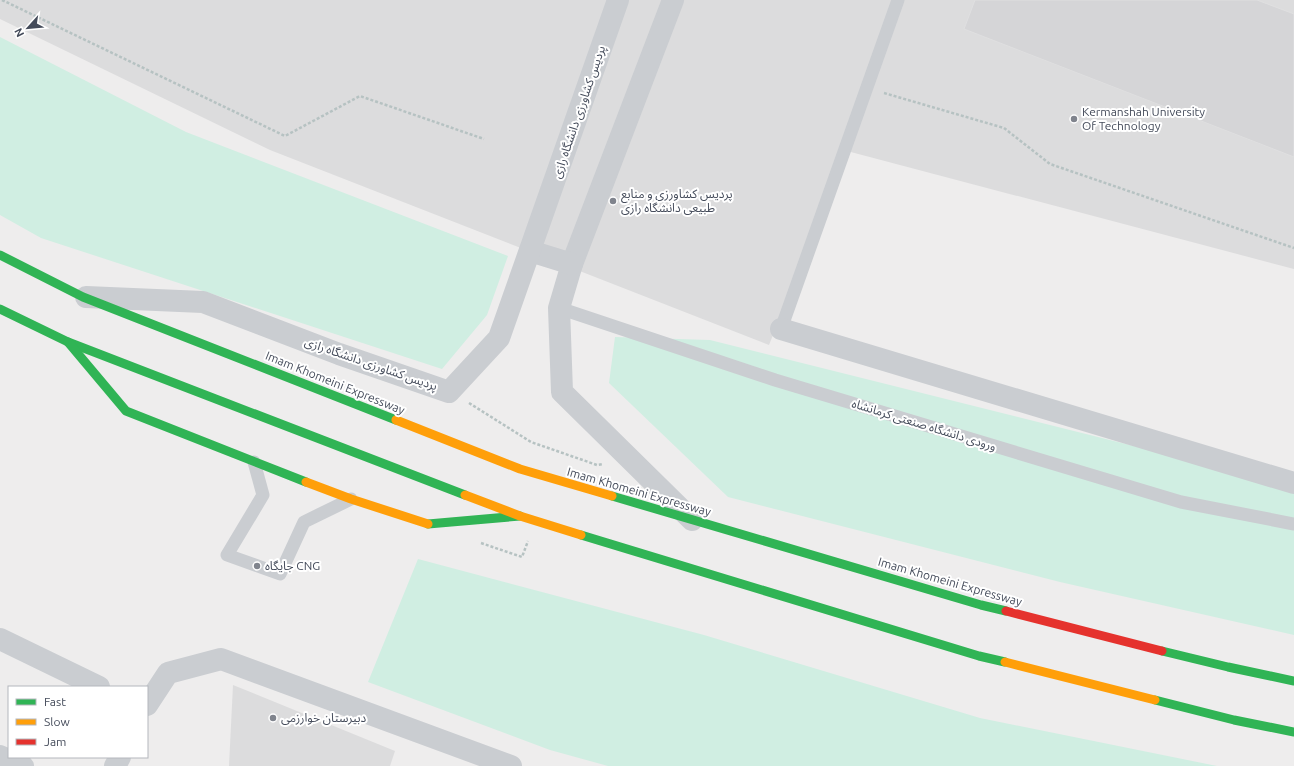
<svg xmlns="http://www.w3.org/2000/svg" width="1294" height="766" viewBox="0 0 1294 766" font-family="Ubuntu,'Noto Sans Arabic',sans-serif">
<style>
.education{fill:#dcdcdd}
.green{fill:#d0eee2}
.building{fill:#d5d5d7;stroke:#dfdfe0}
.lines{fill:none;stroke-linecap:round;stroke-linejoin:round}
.path{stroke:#b6c2c2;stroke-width:2.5;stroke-dasharray:3 2;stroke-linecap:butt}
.lane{stroke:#cacdd1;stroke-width:13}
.street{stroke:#cacdd1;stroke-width:22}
.fast{stroke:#30b455;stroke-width:9}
.slow{stroke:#ff9f0a;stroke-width:9}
.jam{stroke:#e5322d;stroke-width:9}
.poi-dot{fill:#80848d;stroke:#fff;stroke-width:1.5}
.labels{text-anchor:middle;stroke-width:4;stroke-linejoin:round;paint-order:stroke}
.street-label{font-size:12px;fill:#444b5a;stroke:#fff}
.poi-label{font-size:12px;fill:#444b5a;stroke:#fff;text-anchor:start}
</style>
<rect width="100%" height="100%" fill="#eeeded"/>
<!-- education -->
<g class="education">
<path d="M0 0H1294V269L847 151 769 345 270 150 0 19Z"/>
<path d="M233 685 395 751 390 766H229Z"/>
</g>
<!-- green -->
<g class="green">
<path d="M0 37 186 132 508 256 487 315 442 369 41 238 0 215Z"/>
<path d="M615 337 710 340 1294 486V635L1060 582 728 497 609 383Z"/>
<path d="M418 559 704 635 980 718 1217 766H608L550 750 368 682Z"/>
</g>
<!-- building -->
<path class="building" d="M975 0H1257L1294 14V157L964 29Z"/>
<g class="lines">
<!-- path -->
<g class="path">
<path d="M2 0 285 136 360 96 484 139"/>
<path d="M884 93 1004 128 1050 164 1294 248"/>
<path d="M469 403 531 442 597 465 603 464"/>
<path d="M481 543 522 557 528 541"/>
</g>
<!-- lane -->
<g class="lane">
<path d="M559 308 775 380 1181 502 1294 524"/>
<path d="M781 329 898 0"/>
<path d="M254 462 263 495 227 555 280 574 304 522 351 499"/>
</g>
<!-- street -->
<g class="street">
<path d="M673 0 572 264 559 308 562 392 692 520"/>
<path d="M530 251 572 264"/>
<path d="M86 297 203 302 339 354 449 392 499 338 618 0"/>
<path d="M781 329 1294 483"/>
<path d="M0 639 99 687"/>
<path d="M147 705 168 673 221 659 511 766"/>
<path d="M0 756 23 766"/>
<path d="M115 766 120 757"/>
</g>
<!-- fast -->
<g class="fast">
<path d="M0 255 83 297 396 420"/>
<path d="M0 309 68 342 465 495"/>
<path d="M68 342 126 411 306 482"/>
<path d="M612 496 981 605 1006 611"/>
<path d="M428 524 520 516"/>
<path d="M581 535 979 656 1005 662"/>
<path d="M1162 651 1228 667 1294 681"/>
<path d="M1155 700 1234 720 1294 732"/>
</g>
<!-- slow -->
<g class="slow">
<path d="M396 420 520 469 612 496"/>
<path d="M306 482 351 499 428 524"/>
<path d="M465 495 520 516 581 535"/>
<path d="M1005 662 1155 700"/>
</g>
<!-- jam -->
<path class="jam" d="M1006 611 1162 651"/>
</g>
<!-- markers -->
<g class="poi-dot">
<circle cx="1074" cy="119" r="4"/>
<circle cx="613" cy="201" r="4"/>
<circle cx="257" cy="566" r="4"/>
<circle cx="273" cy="718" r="4"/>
</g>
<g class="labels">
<!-- street labels -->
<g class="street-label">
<text transform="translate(579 112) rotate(-71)" y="4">پردیس کشاورزی دانشگاه رازی</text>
<text transform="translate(371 364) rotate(19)" y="4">پردیس کشاورزی دانشگاه رازی</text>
<text transform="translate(335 383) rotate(22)" y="4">Imam Khomeini Expressway</text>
<text transform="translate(924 425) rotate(17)" y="4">ورودی دانشگاه صنعتی کرمانشاه</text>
<text transform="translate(639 492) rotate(16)" y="4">Imam Khomeini Expressway</text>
<text transform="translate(950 582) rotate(16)" y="4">Imam Khomeini Expressway</text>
</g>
<!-- poi labels -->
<g class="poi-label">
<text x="1082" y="116">Kermanshah University<tspan x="1082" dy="14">Of Technology</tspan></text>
<text x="621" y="198">پردیس کشاورزی و منابع<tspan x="621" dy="14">طبیعی دانشگاه رازی</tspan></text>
<text x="265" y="570">جایگاه CNG</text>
<text x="281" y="722">دبیرستان خوارزمی</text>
</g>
</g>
<!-- legend -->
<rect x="8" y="686" width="140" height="72" fill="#ffffff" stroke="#b4b7bd"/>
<rect x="16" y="699" width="20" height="6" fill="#30b455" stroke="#b4b7bd"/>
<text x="44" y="706" font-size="12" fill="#444b5a">Fast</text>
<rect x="16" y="719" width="20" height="6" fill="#ff9f0a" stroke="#b4b7bd"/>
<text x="44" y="726" font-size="12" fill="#444b5a">Slow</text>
<rect x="16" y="739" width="20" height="6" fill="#e5322d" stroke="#b4b7bd"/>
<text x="44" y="746" font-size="12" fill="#444b5a">Jam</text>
<!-- north arrow -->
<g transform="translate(28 28) rotate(243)" stroke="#ffffff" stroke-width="3" paint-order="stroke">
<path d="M0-3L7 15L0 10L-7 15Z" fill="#444b5a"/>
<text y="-6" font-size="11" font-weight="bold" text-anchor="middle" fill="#444b5a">N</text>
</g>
</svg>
